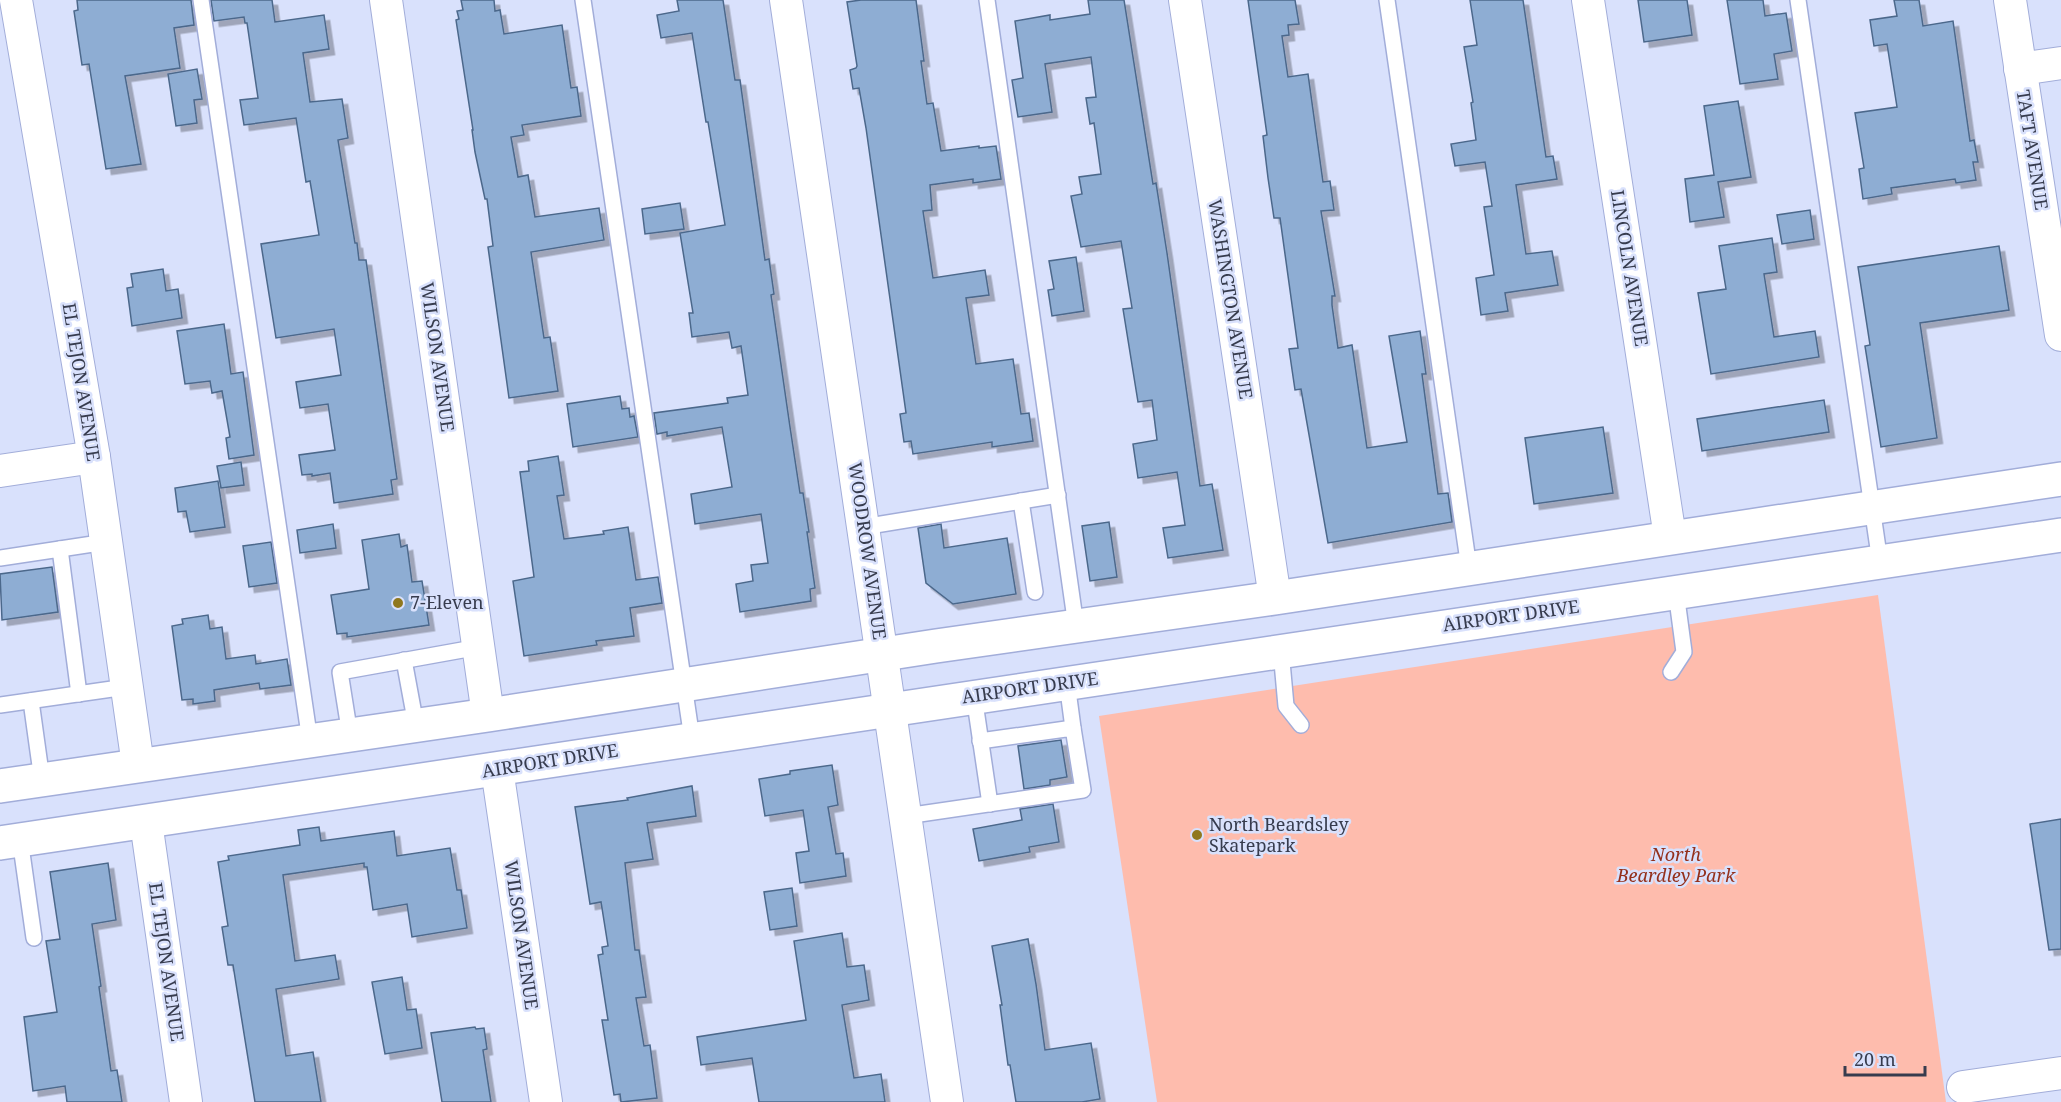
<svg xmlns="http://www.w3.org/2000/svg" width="2061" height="1102" viewBox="0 0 2061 1102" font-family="'Noto Serif',serif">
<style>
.green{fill:#febcad}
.building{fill:#8eadd3;stroke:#4c688b;stroke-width:1.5;filter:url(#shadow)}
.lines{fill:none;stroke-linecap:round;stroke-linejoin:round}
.lane-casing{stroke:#a2add9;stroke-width:18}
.street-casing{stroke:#a2add9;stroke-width:34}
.secondary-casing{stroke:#a2add9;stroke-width:36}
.lane{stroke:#fff;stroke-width:15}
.street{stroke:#fff;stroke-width:32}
.secondary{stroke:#fff;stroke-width:33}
.poi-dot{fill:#90781e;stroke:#d9e1fc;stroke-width:2}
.labels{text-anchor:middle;stroke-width:5;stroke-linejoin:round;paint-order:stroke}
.street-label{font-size:18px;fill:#373c4e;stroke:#d9e1fc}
.poi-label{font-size:18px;fill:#373c4e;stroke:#d9e1fc;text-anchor:start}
.park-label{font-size:18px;font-style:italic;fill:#94301b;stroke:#d9e1fc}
</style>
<defs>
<filter id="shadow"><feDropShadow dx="5.5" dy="5.5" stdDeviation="0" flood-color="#0004"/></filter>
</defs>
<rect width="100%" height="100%" fill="#d9e1fc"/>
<!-- green -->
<path class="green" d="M1878 595 1946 1102H1157L1099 716Z"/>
<!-- building -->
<g class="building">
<path d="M77 0H191L194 25 174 28 180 68 125 76 141 164 106 169 89 64 82 65 74 11 78 10Z"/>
<path d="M211 0H272L275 22 324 15 329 49 303 53 310 102 342 99 348 138 338 140 355 243H357L359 260H366L397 479 391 480 393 494 334 503 330 473 312 476V474L302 475 299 455 335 450 328 404 300 408 296 382 341 375 334 329 276 338 261 244 319 235 310 181 306 182 296 118 244 125 240 100 258 98 247 23H245L244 17 214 21Z"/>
<path d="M461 0H494L495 11 500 10 504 34 562 25 571 88 577 87 581 116 522 125 524 135 511 137 518 177 528 175 535 217 599 208 604 240 531 252 544 338 550 337 558 391 509 398 488 247 493 246 487 199H485L475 152 472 130H473L456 20 459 19 457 11 463 10Z"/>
<path d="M677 0H723L735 80H740L765 260 769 259 774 294 771 295 790 427 800 493H803L809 532H807L815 588 810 589 811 601 740 612 736 584 753 581 751 565 768 563 761 514 695 524 691 494 732 487 722 427 667 436V432L657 434 654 413 728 403 727 398 748 395 741 346 732 348 729 332 692 337 689 313H693L680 233 725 225 708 122H706L692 33 661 38 657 15 679 11Z"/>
<path d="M861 0H916L924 61H921L927 104 933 103 941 151 979 146V148L996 146 1001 179 973 183V179L930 185 932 210 923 211 933 278 985 270 989 295 966 298 976 364 1013 359 1021 414 1029 413 1033 441 992 447V442L913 454 911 441 904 442 900 414 906 413 866 128 859 88 853 89 850 70 856 68 857 66 847 2Z"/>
<path d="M1088 0H1124L1153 184 1156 183 1167 253 1200 486 1212 484 1223 550 1168 558 1163 528 1185 525 1177 472 1138 478 1133 444 1157 440 1152 400 1138 402 1123 309 1132 308 1121 241 1081 247 1071 196 1082 194 1079 177 1101 174 1094 123 1090 124 1086 98 1096 97 1091 57 1045 64 1052 112 1018 117 1012 80 1023 78 1015 21 1050 15V20L1090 14Z"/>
<path d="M1248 0H1295L1299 24 1288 25 1289 35 1282 36 1288 77 1308 74 1323 182 1330 181 1334 210 1321 211 1335 296H1332V305L1338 348 1352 345 1367 448 1407 442 1389 336 1420 331 1426 374H1422L1438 494 1448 493 1452 522 1328 543 1301 389 1295 390 1289 349 1298 348 1280 218H1274L1268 178 1263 136 1267 135Z"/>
<path d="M1470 0H1523L1546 157 1553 156 1557 179 1516 185 1526 254 1552 251 1558 285 1505 293 1508 311 1481 315 1476 278 1494 275 1484 207 1492 206 1485 162 1455 166 1451 144 1476 140 1471 103 1473 102 1464 47 1477 45Z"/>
<path d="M1638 0H1687L1692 35 1644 42Z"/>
<path d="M1727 0H1763L1765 16 1786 13 1792 51 1774 54 1778 79 1740 84Z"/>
<path d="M1894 0H1919L1923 26 1953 21 1970 141 1974 140 1978 162H1973L1976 180 1956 183 1955 179 1891 188 1892 194 1863 199 1859 169 1864 168 1855 113 1897 107 1887 44 1874 46 1870 20 1897 16Z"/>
<path d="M197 69 202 99 194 100 197 123 176 126 168 74Z"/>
<path d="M1738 101 1751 177 1718 182 1724 217 1690 222 1685 179 1714 175 1704 106Z"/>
<path d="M680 203 684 229 645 234 642 209Z"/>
<path d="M1810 210 1814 239 1782 244 1777 215Z"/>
<path d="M1772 238 1777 272 1764 274 1774 337 1815 331 1819 357 1711 374 1698 293 1726 289 1719 246Z"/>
<path d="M1999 246 2009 310 1920 323 1937 438 1881 447 1865 346 1870 345 1858 267Z"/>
<path d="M1076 257 1084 311 1052 316 1048 290 1054 289 1049 261Z"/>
<path d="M163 269 166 291 178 289 182 318 132 326 127 288 133 287 131 274Z"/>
<path d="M224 324 231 374 243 372 254 455 229 459 226 438 230 437 222 391 212 393 210 381 185 384 177 331Z"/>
<path d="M620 396 622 409 629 408 630 417 634 416 638 437 573 447 567 404Z"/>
<path d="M1824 400 1829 432 1702 451 1697 419Z"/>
<path d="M1603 427 1613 493 1534 504 1525 438Z"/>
<path d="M558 456 564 495 557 496 564 539 604 534 603 531 628 527 636 580 658 577 662 603 630 608 634 636 596 641 597 645 524 656 513 581 534 577 520 472 529 471 528 461Z"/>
<path d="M241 462 244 485 221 488 217 466Z"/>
<path d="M218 481 225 527 190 532 186 511 178 512 175 488Z"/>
<path d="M1109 522 1117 577 1090 581 1082 526Z"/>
<path d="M333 524 336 548 300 553 297 530Z"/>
<path d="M941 524 944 548 1007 538 1016 594 953 604 926 583 918 528Z"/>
<path d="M399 534 401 547 407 545 412 582 422 581 429 625 347 637V633L337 634 331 595 369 589 362 540Z"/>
<path d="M271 542 277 583 249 587 243 546Z"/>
<path d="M52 567 58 612 2 620 0 574Z"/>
<path d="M208 615 210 629 222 627 226 659 255 655 256 664 287 659 291 685 260 689 259 683 214 690 215 701 193 704V699L182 700 172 626 183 624 182 619Z"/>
<path d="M1061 740 1067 777 1050 780V785L1024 789 1018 746Z"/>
<path d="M832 765 838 805 828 807 836 854 843 853 846 876 800 883 796 853 809 851 803 810 765 816 759 779 790 774V771Z"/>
<path d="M692 786 696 816 647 823 653 859 625 863 635 950H639L646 997 636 998 644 1046 650 1045 657 1098 621 1102 620 1094 614 1095 602 1020H608L598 955 603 954 602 947 608 946 601 902 590 904 575 807 628 800 627 798Z"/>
<path d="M1053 804 1059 842 1029 847 1030 852 979 861 973 829 1022 820 1020 809Z"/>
<path d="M2061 819V949L2049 950 2030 824Z"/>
<path d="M319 827 321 841 394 831 397 856 450 848 457 890H461L467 928 412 937 407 904 373 910 367 867H364V863L283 875 295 961 335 955 339 979 276 989 286 1056 313 1052 321 1102H255L233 965H228L222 927 228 926 218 862 229 860 228 856 300 845 298 830Z"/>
<path d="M108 863 116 920 92 924 101 986 99 987 111 1071 117 1070 122 1102H67L65 1086 33 1091 24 1017 57 1012 46 941 60 939 50 872Z"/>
<path d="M792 888 797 926 770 930 764 892Z"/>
<path d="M842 933 847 967 864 965 869 1000 842 1005 854 1078 881 1074 885 1102H759L752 1058 701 1065 697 1037 806 1020 794 941Z"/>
<path d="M1028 939 1036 984 1045 1050 1091 1043 1100 1099 1082 1102H1016L1010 1065H1008L1000 1005H1002L992 946Z"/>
<path d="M402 977 407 1010 416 1009 422 1048 385 1054 372 982Z"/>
<path d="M475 1027 476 1029 484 1028 487 1049 483 1050 491 1102H442L431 1033Z"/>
</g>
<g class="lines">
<defs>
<g id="lane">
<path d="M201 0 310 741"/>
<path d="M583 0 692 739"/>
<path d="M987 0 1076 626"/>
<path d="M1387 0 1469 568"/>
<path d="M1798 0 1880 562"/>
<path d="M1021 501 1035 592"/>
<path d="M863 527 1058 495"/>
<path d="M60 549 106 542"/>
<path d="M0 558 60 549 79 694"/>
<path d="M1281 651 1286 706 1301 725"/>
<path d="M404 660 416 725"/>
<path d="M1671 672 1684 652 1676 592"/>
<path d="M1067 683 1073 728"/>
<path d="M974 696 990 804"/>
<path d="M31 701 42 780"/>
<path d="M0 705 126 687"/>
<path d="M350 735 340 672 479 647"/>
<path d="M906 816 1083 790 1073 728 980 741"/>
<path d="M20 839 34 938"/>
</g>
<g id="street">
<path d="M16 0 94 457 138 765"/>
<path d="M386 0 488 715"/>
<path d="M786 0 947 1102"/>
<path d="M1185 0 1275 598"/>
<path d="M1588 0 1670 537"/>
<path d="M2010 0 2061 335"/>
<path d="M2020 69 2061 63"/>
<path d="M0 471 94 457"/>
<path d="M497 769 546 1102"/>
<path d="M146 822 186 1102"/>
<path d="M1963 1087 2061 1073"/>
</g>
<g id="secondary">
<path d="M0 786 488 715 936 646 1275 598 2061 479"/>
<path d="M0 843 2061 535"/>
</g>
</defs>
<!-- lane casing -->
<use href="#lane" class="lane-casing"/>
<!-- street casing -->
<use href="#street" class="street-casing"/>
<!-- secondary casing -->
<use href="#secondary" class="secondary-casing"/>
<!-- lane -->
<use href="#lane" class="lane"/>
<!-- street -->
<use href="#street" class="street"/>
<!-- secondary -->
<use href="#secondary" class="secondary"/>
</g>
<!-- markers -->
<g class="poi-dot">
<circle cx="398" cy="603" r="6"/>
<circle cx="1197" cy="835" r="6"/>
</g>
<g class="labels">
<!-- street labels -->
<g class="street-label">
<text transform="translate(2032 150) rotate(81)" y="6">TAFT AVENUE</text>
<text transform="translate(1629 268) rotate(81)" y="6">LINCOLN AVENUE</text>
<text transform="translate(1230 299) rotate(81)" y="6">WASHINGTON AVENUE</text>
<text transform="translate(437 357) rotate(82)" y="6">WILSON AVENUE</text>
<text transform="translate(81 382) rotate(81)" y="6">EL TEJON AVENUE</text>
<text transform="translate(867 551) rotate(82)" y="6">WOODROW AVENUE</text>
<text transform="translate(1511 616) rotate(-8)" y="6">AIRPORT DRIVE</text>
<text transform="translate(1030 688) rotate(-8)" y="6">AIRPORT DRIVE</text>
<text transform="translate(550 761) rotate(-9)" y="6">AIRPORT DRIVE</text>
<text transform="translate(521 935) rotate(82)" y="6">WILSON AVENUE</text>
<text transform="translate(166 962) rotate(82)" y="6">EL TEJON AVENUE</text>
</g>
<!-- poi labels -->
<g class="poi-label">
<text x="410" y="609">7-Eleven</text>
<text x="1209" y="831">North Beardsley<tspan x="1209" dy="21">Skatepark</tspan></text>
</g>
<!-- park labels -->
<g class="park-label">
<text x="1676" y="861">North<tspan x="1676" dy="21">Beardley Park</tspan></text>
</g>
</g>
<!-- scale -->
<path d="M1845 1066v9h80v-9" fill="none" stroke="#373c4e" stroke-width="3"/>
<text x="1854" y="1066" font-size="18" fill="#373c4e" stroke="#d9e1fc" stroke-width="4.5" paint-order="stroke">20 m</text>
</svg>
